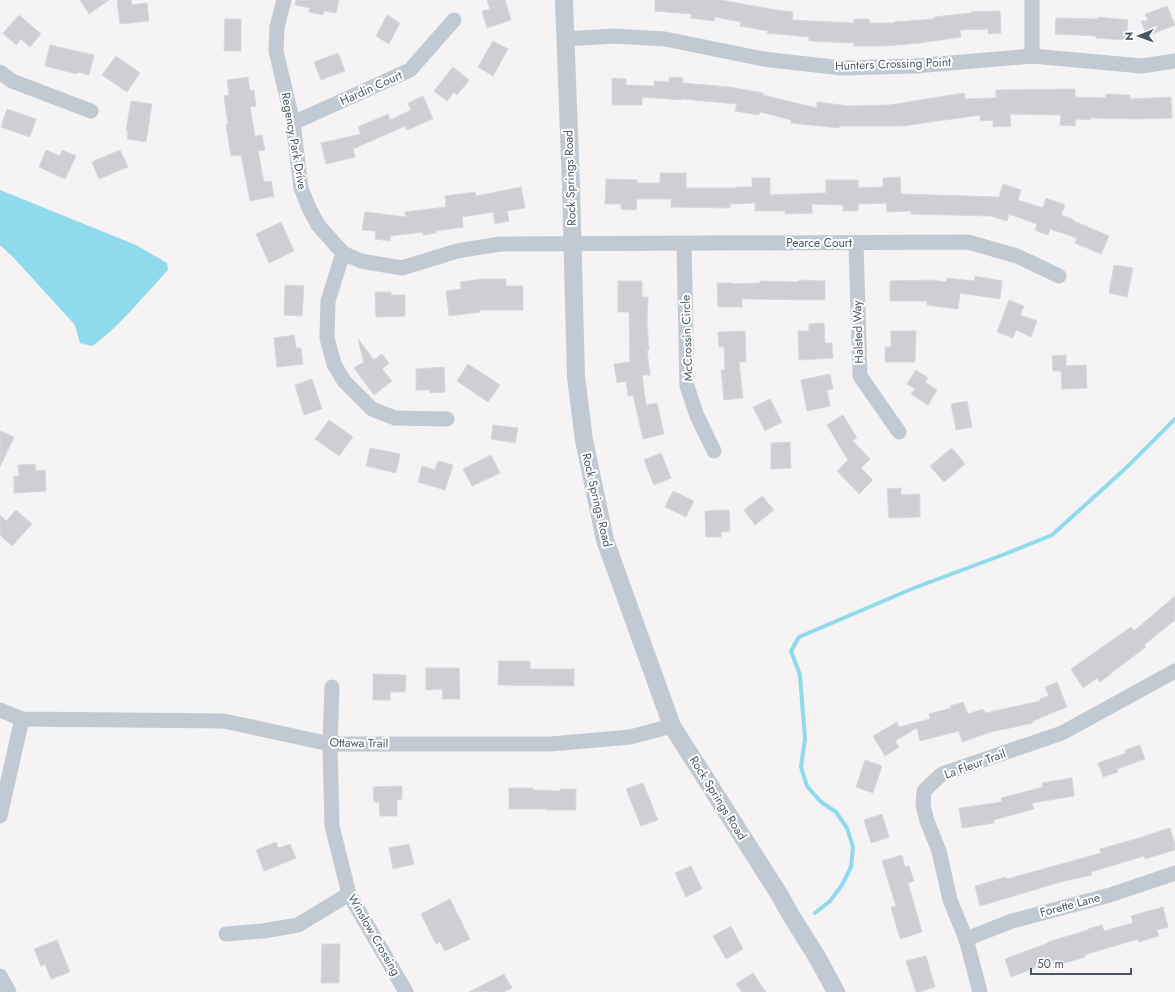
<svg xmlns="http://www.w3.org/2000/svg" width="1175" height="992" viewBox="0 0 1175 992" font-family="Jost,sans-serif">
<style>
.water{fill:#90daee}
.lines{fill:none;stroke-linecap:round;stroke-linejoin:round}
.stream{stroke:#90daee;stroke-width:4}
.building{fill:#cdcfd5;stroke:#d7d9de}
.minor{stroke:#c1cad2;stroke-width:15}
.tertiary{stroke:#c1cad2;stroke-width:18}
.labels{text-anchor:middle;stroke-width:4;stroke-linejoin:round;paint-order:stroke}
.street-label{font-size:12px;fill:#4a5661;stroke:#fff}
</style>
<rect width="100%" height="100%" fill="#f5f3f3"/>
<!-- water -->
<path class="water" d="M0 190 136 245 167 263 168 270C145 294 119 328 92 346L80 343 75 325 13 257 0 245Z"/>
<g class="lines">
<!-- stream -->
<path class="stream" d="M815 913 830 901 842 885 851 867 853 847 847 828 836 812 820 801 807 786 801 767 805 739 800 675 791 651 799 637 914 588 1005 554 1052 535 1126 468 1175 419"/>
</g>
<!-- building -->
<g class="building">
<path d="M80 0H109L89 14Z"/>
<path d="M117 0H131L132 5 147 3 149 21 120 24Z"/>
<path d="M296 0H339L336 13 324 11 323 15 309 12 310 8 295 5Z"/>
<path d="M487 0H505L511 20 487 28 482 11 490 9Z"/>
<path d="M655 0H721L776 10 793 12 792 20 854 23V19H869L870 23H894V22L934 19V17L971 13V12L1000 11 1001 33 988 34V29L960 30 961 37 920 43 885 46H854V43L809 41V37L767 33 768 31 740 26 741 22 715 17 714 21 691 18 692 14 655 11Z"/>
<path d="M1167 6 1175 25 1147 36 1141 21H1148L1145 14Z"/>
<path d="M19 15 41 34 30 47 21 39 16 45 3 33Z"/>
<path d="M387 15 400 23 389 44 376 36Z"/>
<path d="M1098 17 1128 20 1126 40 1096 38V36L1055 34 1056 18 1098 19Z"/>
<path d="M225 19H241V51H224Z"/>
<path d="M493 41 508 49 493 76 478 67Z"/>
<path d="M50 45 94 55 89 75 78 72 77 74 45 66Z"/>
<path d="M338 53 345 71 321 80 314 62Z"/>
<path d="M116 56 140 73 127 92 102 75Z"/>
<path d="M453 67 469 80 457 95 454 92 447 101 434 91Z"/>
<path d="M248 77 250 91 254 90 256 106 250 107 255 136 262 135 265 150 258 151 264 182 271 181 274 196 250 201 241 155 231 156 226 125 228 124 224 96 229 95 227 80Z"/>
<path d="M669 77 683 78V83L729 87 763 93V95L817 108V102L849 106 889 105 964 93 965 99 996 98V90L1075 89V97L1106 98V94L1130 95V99L1171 97 1172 118 1138 119 1090 118V120L1076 119 1075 126 1060 125 1061 115 1010 114 1011 126 993 127V120L980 121V115L903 126H839V128L791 123V120L760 112 759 115 735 111 737 104 682 99V100L642 97V105H612V78L626 79V85L654 86V81L669 82Z"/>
<path d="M423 96 433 119 407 130 405 126 353 149 355 157 326 164 321 143 361 134 358 127 388 114 390 120 411 110 408 103Z"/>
<path d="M131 101 152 104 146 142 127 139 128 131H126Z"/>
<path d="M7 109 36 119 30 137 1 127Z"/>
<path d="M46 150 60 156 62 150 76 156 65 179 39 167Z"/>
<path d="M120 150 128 167 99 179 92 162Z"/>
<path d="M660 173H686V188H736V187H752V178H770V195L826 193V180H858V188L883 187V178L900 177 901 194 999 197 1003 184 1021 190 1018 200 1043 208 1046 198 1065 205 1061 215 1074 220V221L1109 236 1101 254 1075 243 1077 238 1050 229 1048 235 1035 230 1037 224 1009 214 1007 221 990 216 911 214V211L887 212 886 203 858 204V211H843V205L812 204V213L785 214V211H755V203L730 204V208L671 207V199H637L636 210 621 209V204H605L606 179 637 180V183H660Z"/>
<path d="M521 187 525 208 507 211 509 221 495 224 493 212 462 217 463 227 436 231 437 233 423 235V232L390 236V241L375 239 376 231 362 230 365 212 406 217 405 212 446 207 445 196 475 192 476 196Z"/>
<path d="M281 222 294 251 269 263 256 234Z"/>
<path d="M1114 265 1133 268 1127 297 1109 293Z"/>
<path d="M975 276 1002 281 1000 299 960 293 958 309 927 305V301H890V281L931 280 946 282 947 278 974 281Z"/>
<path d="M483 279H506V286H523V310H479L480 312 449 316 446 291 461 289 460 282Z"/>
<path d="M799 280 825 281V300L742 299V307H718L717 283H733V284L760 283V281L799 282Z"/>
<path d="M618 281H642V297H648L647 322 649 350H647L650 375H642L646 405 657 403 664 434 643 439 633 395 628 396 626 381 617 383 614 364 630 362 629 312H618Z"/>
<path d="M285 285 304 286 302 316 284 315Z"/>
<path d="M375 292H391V295H405V316L376 317Z"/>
<path d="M1009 300 1024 306 1020 315 1037 321 1031 337 1016 330 1013 338 997 332Z"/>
<path d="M824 323 825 343H832L833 358 799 360 798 331H809V324Z"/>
<path d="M745 331 746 362H739L743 398 724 400 721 370H725L724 346 719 347 718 332Z"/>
<path d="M891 331H916L915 362H885V347H891Z"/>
<path d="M294 335 296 348H301L303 364 277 367 274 338Z"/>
<path d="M358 339 374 360 382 354 389 363 382 369 392 381 374 395 354 368 360 364 364 363Z"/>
<path d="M1066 355V366L1086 365 1087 388 1062 389 1061 371H1053L1052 356Z"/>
<path d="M468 364 500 385 488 402 457 381Z"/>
<path d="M444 367 445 392 430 393V390H416V369Z"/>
<path d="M916 370 928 378 925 382 937 390 928 405 911 394 915 389 907 384Z"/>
<path d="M830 374 833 389 827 390 830 406 807 411 801 380Z"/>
<path d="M312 379 322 409 304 415 295 385Z"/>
<path d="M770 399 782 422 765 431 753 407Z"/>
<path d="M967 401 972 427 956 430 951 404Z"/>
<path d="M843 415 857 438 852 440 870 459 861 468 873 480 859 494 837 471 848 460 827 425Z"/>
<path d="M329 420 353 437 339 456 315 439Z"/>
<path d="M493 425 518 428 515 443 491 439Z"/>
<path d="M0 431 14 437 0 467Z"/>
<path d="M790 442 791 468 771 469V443Z"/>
<path d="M370 448 400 454 396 473 366 466Z"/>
<path d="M952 448 965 464 944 482 930 466Z"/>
<path d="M661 453 671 478 654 485 644 460Z"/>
<path d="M491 455 500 473 472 486 463 469Z"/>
<path d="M438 461 453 465 445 490 418 482 422 466 435 470Z"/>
<path d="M35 464 36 471 45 470 46 491 14 493V476H19L18 465Z"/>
<path d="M901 488V495L920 494V517L889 518 887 489Z"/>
<path d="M673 491 694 501 686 517 665 507Z"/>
<path d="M762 496 774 510 755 525 744 510Z"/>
<path d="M16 510 32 524 12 546 0 535V515L6 521Z"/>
<path d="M729 510 730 531 721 532V537H706L705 511Z"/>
<path d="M1175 596V620L1144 645 1146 647 1111 673V674L1100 682 1097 678 1083 688 1071 669 1131 627 1134 631Z"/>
<path d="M499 661H530V669H574V686L498 685Z"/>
<path d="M426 668H459L460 699H443L442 689 426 690Z"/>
<path d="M373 674 406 675 405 692H390V700H373Z"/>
<path d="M1057 682 1067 707 1033 721V723L991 732 962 742 959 731 920 741 917 728 895 741 899 747 885 756 873 736 897 722 899 727 930 719 929 714 951 708 950 706 963 702 968 714 983 709 985 713 1040 701V699L1049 696 1045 687Z"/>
<path d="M1140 745 1145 759 1117 769 1118 772 1103 777 1098 763 1126 753 1125 750Z"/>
<path d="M865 760 882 766 873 793 856 787Z"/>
<path d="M1072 778 1074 796 1032 803 1034 809 994 820V823L962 828 959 808 1002 802 1001 798 1043 787 1042 783Z"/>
<path d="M643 783 658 820 641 826 626 789Z"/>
<path d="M402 786V799L397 800V816H380L379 802H374L373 787Z"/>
<path d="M509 788H533V790L560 791V789H576V810H546V809H509Z"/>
<path d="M882 814 889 837 871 843 864 820Z"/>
<path d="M1170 828 1175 844V850L1145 859 1144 856 1091 872 1092 875 1064 881 980 906 975 886 1006 877 1007 879 1101 853 1100 849 1139 838Z"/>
<path d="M276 842 278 848 290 844 296 858 264 871 256 850Z"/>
<path d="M409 844 414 864 393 869 389 848Z"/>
<path d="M902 855 905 867 909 866 914 881 908 883 922 932 900 939 891 907 896 906 882 861Z"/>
<path d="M691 866 702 889 686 897 675 873Z"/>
<path d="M450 899 470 939 445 951 440 942 436 944 421 914Z"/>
<path d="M1163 907 1168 927 1157 930 1159 936 1138 942V939L1084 955 1085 957 1055 966 1053 961 1011 977 1005 959 1048 943V942L1088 930V929L1102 925 1104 931 1133 923 1131 916Z"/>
<path d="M731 926 743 949 726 959 713 936Z"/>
<path d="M57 940 70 972 51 979 45 964 41 966 34 949Z"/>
<path d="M322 944H340L339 983H321Z"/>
<path d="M926 956 935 987 919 992H916L906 961Z"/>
<path d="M753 973 766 992H742L736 984Z"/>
<path d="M504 974 512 988 504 992H469Z"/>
</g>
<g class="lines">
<!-- minor -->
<g class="minor">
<path d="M284 0 277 27 276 51 293 123 301 188 309 208 318 225 343 253 361 261 402 268 457 251 500 244 968 242 1017 256 1059 276"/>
<path d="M566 39 614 36 665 39 763 59 842 68 915 66 1032 56 1142 66 1175 61"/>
<path d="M1032 56V0"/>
<path d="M0 72 12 81 91 111"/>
<path d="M293 123 410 70 454 20"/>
<path d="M856 243 860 376 899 432"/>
<path d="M684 244 687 386 697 416 714 451"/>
<path d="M343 253 328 301 327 338 334 364 344 381 372 409 395 418 447 419"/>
<path d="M332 687 330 744 332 826 349 894 406 992"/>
<path d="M0 710 22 719 224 721 330 744H551L630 737 672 726"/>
<path d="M0 816 22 719"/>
<path d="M226 934 263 931 298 925 349 894"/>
<path d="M966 939 1012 921 1110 895 1175 873"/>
<path d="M0 976 9 992"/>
<path d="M980 992 966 939 950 900 939 851 927 821 923 805 924 791 932 783 942 774 1062 733 1175 671"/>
</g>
<!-- tertiary -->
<path class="tertiary" d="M564 0 571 187 576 377 584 440 605 540 672 726 779 894 792 917 817 957 836 992"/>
</g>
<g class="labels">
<!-- street labels -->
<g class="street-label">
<text transform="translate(893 64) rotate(-2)" y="4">Hunters Crossing Point</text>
<text transform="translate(371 88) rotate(-24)" y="4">Hardin Court</text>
<text transform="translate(294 141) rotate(80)" y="4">Regency Park Drive</text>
<text transform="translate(570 178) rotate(-92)" y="4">Rock Springs Road</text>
<text x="819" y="247">Pearce Court</text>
<text transform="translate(858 332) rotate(-92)" y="4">Halsted Way</text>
<text transform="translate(687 338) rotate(-92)" y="4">McCrossin Circle</text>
<text transform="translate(597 500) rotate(77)" y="4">Rock Springs Road</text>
<text transform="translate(359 743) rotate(1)" y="4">Ottawa Trail</text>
<text transform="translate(975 764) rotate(-20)" y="4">La Fleur Trail</text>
<text transform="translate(718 798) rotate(58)" y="4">Rock Springs Road</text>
<text transform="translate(1070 905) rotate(-15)" y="4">Forette Lane</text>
<text transform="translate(374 935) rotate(60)" y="4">Winslow Crossing</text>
</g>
</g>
<!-- north arrow -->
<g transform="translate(1139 36) rotate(269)" stroke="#ffffff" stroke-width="3" paint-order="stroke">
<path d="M0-3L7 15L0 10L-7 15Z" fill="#4a5661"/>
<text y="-6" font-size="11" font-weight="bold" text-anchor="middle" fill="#4a5661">N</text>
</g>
<!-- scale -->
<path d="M1031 968v6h100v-6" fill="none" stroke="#4a5661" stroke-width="2"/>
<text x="1037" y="968" font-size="12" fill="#4a5661" stroke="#ffffff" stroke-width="3" paint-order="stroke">50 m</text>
</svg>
